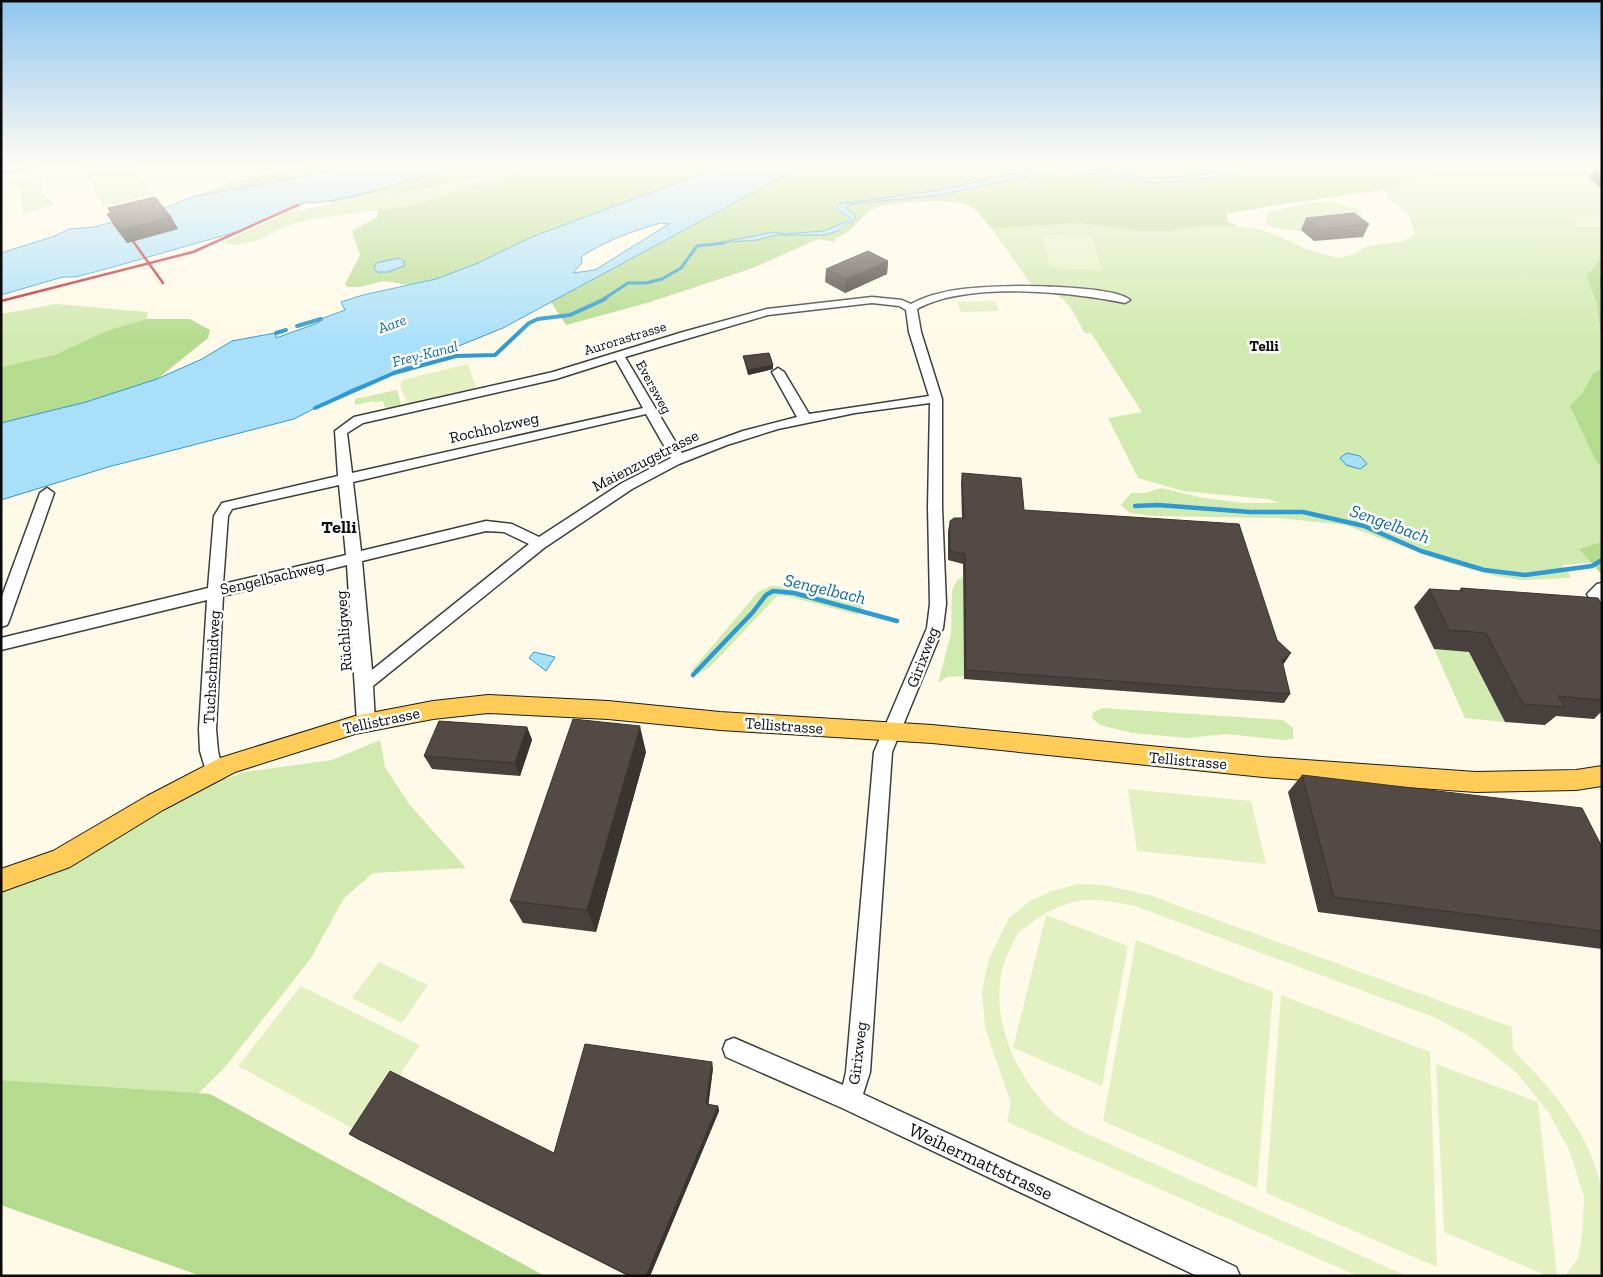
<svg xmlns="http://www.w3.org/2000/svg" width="1603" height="1277" viewBox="0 0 1603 1277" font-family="'Zilla Slab',serif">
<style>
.green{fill:#d1eab0}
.forest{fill:#b5db8e}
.pitch{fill:#e3f1c2}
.water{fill:#a9e0f9;stroke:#2d9ad3;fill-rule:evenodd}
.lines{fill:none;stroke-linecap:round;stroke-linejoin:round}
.stream-far2{stroke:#2d9ad3;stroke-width:3}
.stream-far1{stroke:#2d9ad3;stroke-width:4}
.stream{stroke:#2d9ad3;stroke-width:4.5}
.minor-casing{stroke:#3d3d3d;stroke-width:3}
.major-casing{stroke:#1b1b1b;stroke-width:2}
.minor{fill:#fff;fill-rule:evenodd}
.major{fill:#ffcc57;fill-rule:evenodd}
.rail{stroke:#be1d2e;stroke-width:2.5}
.wall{fill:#47403c}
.shaded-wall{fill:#3a3431}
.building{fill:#534a46;stroke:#3a3431}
.labels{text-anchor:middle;stroke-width:5;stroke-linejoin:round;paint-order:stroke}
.far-street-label{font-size:14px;fill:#0a0a0a;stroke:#fff}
.far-water-label{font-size:15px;font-style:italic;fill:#10699f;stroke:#fff}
.far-neighbourhood-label{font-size:15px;font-weight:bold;fill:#0a0a0a;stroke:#fff}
.street-label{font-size:16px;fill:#0a0a0a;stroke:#fff}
.water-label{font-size:18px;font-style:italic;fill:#10699f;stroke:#fff}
.neighbourhood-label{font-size:18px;font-weight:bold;fill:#0a0a0a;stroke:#fff}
.near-street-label{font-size:19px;fill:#0a0a0a;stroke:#fff}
</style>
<rect width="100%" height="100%" fill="#fff9e7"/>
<!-- green -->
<g class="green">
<path d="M80 163H132L152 194 103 207Z"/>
<path d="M530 163H562L477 184 414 205 312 219 291 224 258 240 236 245 224 242 287 213 381 193 406 192 506 174Z"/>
<path d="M1602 163V257L1586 276 1597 304 1602 345V562L1562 565 1571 576 1569 578 1521 580 1496 576 1448 563 1345 525 1279 518 1155 516 1130 513 1121 505 1131 493H1146L1161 488 1203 498 1244 503H1280L1267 499 1183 491 1138 478 1108 418 1142 412 1091 333H1085C1068 303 1068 296 1033 287L992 229 1079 223 1139 231H1169L1198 226H1238L1258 229 1281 237 1306 249 1337 258 1355 254 1367 246 1404 241 1415 234 1408 214 1386 197 1385 190 1441 163Z"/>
<path d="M41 176 43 193 54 204 24 214 20 189 11 183Z"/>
<path d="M1332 202 1356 208 1362 213 1361 218C1357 220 1352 225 1348 226 1331 231 1278 234 1265 223L1268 212 1306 204Z"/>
<path d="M56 304 148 312 146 319 106 331 54 355 1 367V314Z"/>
<path d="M397 390 401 405 386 408 382 401 375 403 374 401 355 405V399Z"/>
<path d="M963 577 964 676 947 677 938 683 951 634 952 591 957 580Z"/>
<path d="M771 586C798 587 844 587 863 607L858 615 787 596H777L710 667 698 674 692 670 758 592Z"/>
<path d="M1434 649 1469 652 1505 722 1465 718Z"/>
<path d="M1102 708 1283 720 1293 728V739L1285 740 1227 734 1188 738 1132 733 1100 725 1092 718 1093 712Z"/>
<path d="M380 740 385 767 409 804 466 868 373 873 344 898 311 958 225 1067 198 1094 1 1080V890L218 781 245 772 332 760Z"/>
</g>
<!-- forest -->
<g class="forest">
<path d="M324 163H357L302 177 192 197 232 182Z"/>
<path d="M468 163H529L505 173 406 192H381L332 203 328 201Z"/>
<path d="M562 163H725L709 171 534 236 478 263 436 279 409 285 384 281 359 287H348L345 284 360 255 352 231 377 217V210L414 205 477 184Z"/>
<path d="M808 163H1251L1246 167 1224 168 1205 174 1153 179 1066 166 1043 168 934 191 840 204 838 210 852 219 836 227 838 231 855 219 856 215 845 208 851 204 940 195 1060 169 1156 183 1209 178 1267 165 1441 163 1391 189 1276 205 1227 214V222L1238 226H1198L1169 231H1139L1079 223 992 229C984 220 978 210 967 205 951 199 885 201 871 210 858 219 851 234 835 238V242L818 239 753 268 647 303 566 325 551 302Z"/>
<path d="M1602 257V345L1597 304 1586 276Z"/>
<path d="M146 319H190L210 330 208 338 157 379 86 402 1 423V367L54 355 106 331Z"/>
<path d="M1602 369V466L1596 461 1570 406 1582 394 1593 374Z"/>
<path d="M1602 542V575L1579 549Z"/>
<path d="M1 1080 210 1094 545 1276H201L1 1205Z"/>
</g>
<!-- pitch -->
<g class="pitch">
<path d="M1564 215 1602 216V227H1577Z"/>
<path d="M1043 235 1092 236 1102 270 1050 268Z"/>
<path d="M995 301 999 311 961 312 957 302Z"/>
<path d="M468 364 476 388 408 404 400 386 402 380Z"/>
<path d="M1128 789 1251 801 1266 864 1137 851Z"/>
<path d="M1078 884 1104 885 1149 895 1512 1027 1513 1050C1551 1088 1592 1135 1602 1191 1603 1215 1602 1247 1602 1272L1599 1276H1565L1578 1258 1582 1236 1584 1197 1569 1150 1549 1113 1517 1073 1476 1040 1436 1018 1135 906C1120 903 1106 900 1090 900 1071 900 1050 909 1034 921 1030 925 1024 928 1019 932 1015 937 1013 944 1010 949 982 1004 1013 1077 1057 1116 1064 1122 1074 1127 1083 1132L1407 1276H1358L1007 1122 1011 1103 985 1028 982 991 989 959 1009 918 1030 901 1052 891Z"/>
<path d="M1046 915 1128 946 1102 1086 1013 1048Z"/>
<path d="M1136 940 1273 992 1257 1188 1103 1121Z"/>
<path d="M379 962 428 985 402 1023 352 998Z"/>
<path d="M301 986 420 1045 361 1133 238 1066Z"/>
<path d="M1281 995 1430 1052 1437 1267 1266 1193Z"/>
<path d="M1436 1064 1538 1102 1557 1276H1548L1444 1232Z"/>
</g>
<!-- water -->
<g class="water">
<path d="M357 163H468C438 172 328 208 306 202L243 230 106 269 75 277H63L1 295V253L55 236 69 229 94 227 162 209 192 197 302 177Z"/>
<path d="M725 163H808L503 328 350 390 294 419 108 467 1 500V423L86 402 157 379 202 359 232 341 275 333 276 338 318 323 321 319 345 310 341 302 363 295 436 279 478 263 534 236 709 171ZM661 223 669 224 595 270 573 273 582 263 581 257C606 240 633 231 661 223Z"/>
<path d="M1251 163H1298L1267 165 1209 178 1156 183 1060 169 940 195 851 204 845 208 856 215 853 222 846 224 838 231 824 235H776L757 240 717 243 775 232 785 234 824 231 852 219 838 210 836 207 840 204 934 191 1048 166H1066L1153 179 1205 174 1224 168 1246 167Z"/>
<path d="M399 258 404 261V266L388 272H377L374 268 376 263Z"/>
<path d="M1347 453 1360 456 1367 464 1360 469 1346 465 1340 458Z"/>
<path d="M534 652 555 657 546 671 529 658Z"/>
</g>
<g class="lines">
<!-- stream-far2 -->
<g class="stream-far2">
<path d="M1602 278V286"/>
<path d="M602 300 628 283H646L662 279 681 268 697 246 724 243"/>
</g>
<!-- stream-far1 -->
<g class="stream-far1">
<path d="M297 326 321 319"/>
<path d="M276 333 286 330"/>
<path d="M315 408 394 373 456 356 495 355 529 323 538 319 570 315 605 299"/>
</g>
<!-- stream -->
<g class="stream">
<path d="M1135 506 1158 505 1250 512H1303L1364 526 1421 551 1484 570 1525 575 1592 566 1602 560"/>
<path d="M693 675 753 612 766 595 773 591 794 593 897 621"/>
</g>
<defs>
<g id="minor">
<path d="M22 163H43L1 173V167Z"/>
<path d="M1017 286C1038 286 1117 287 1130 300L1125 303C1069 292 968 281 917 309L921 332 942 399V507L946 604 943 628 892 752 870 1072 863 1094 1236 1267 1240 1276H1197L842 1108 726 1057 723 1049 726 1041 734 1038 843 1085 846 1072 874 752 927 628 930 604 928 507 930 403 855 413 778 429 727 445 679 464 632 489 544 548 373 686 375 722 372 727 366 729 360 727 357 722 347 565 223 596 216 729 218 751 223 772 220 778 214 780 208 778 200 751 199 729 207 600 1 650V638L208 588 214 516 222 503 338 476 335 431 354 417 553 372 683 332 767 309 872 297 902 300 911 304C942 287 982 287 1017 286ZM872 303 899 306 906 310 909 332 929 396 809 414 784 372 778 368 772 372 797 417 743 431 682 453 625 357 768 315ZM616 360 643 408 352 473 347 433 363 423 556 379ZM646 414 671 458 622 483 539 537 512 524 486 521 361 551 353 482ZM339 485 346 555 223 584 228 516 232 509ZM486 531 504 532 529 544 372 670 362 561Z"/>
<path d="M47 488 54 493 9 621 7 625 1 627V599L40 493Z"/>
<path d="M1602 583V613L1596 611 1587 594 1597 584Z"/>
</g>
<path id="major" d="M488 695 608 701 720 712 932 725 1263 757 1476 772 1576 770 1602 766V786L1576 790 1476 792 1263 777 932 743 720 730 608 719 488 713 433 719 355 734 235 772 163 810 70 867 1 892V869L53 851 147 796 220 758 355 716 433 701Z"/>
</defs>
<!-- minor casing -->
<use href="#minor" class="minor-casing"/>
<!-- major casing -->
<use href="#major" class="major-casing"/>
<!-- minor -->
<use href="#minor" class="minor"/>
<!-- major -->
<use href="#major" class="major"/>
<!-- rail -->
<g class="rail">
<path d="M125 230 163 283"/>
<path d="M1 301 193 252 298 205"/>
</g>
</g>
<!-- wall -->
<g class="wall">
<path d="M1594 170H1602V189L1589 178Z"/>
<path d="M108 208 171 217 178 229 127 243 114 226 107 214 111 213Z"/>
<path d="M1306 218 1369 224 1363 237 1314 241 1301 230Z"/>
<path d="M888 261 887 274 845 293 825 282 826 269Z"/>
<path d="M743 356 773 365V369L748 375 744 360Z"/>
<path d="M962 473 1024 510 1277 640 1285 662 1283 664 1290 694 1284 703 964 679 963 564 948 560V531L950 521 962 518 961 483Z"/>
<path d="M1461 588 1602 604V713H1600L1594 719 1556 716 1545 725 1505 722 1469 652 1434 649 1414 607 1429 589 1459 591Z"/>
<path d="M527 727 532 740 520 776 432 769 424 756Z"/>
<path d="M646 752 596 932 523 923 510 901Z"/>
<path d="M1302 775 1602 847V949L1318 912 1288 792Z"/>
<path d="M713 1068 708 1104 718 1106 719 1111 650 1276H628L357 1139 349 1134 554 1153Z"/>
</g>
<!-- shaded-wall -->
<g class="shaded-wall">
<path d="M171 217 178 229 127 243 120 230Z"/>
<path d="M888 261 887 274 845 293 846 279Z"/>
<path d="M773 365V369L748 375V370Z"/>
<path d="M1291 653 1285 662 1277 669 1282 660Z"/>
<path d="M640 726 646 752 596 932 587 910Z"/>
<path d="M527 727 532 740 520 776 515 763Z"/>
<path d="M712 1062 713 1068 708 1109 706 1104Z"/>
<path d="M718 1106 719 1111 650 1276H646Z"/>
</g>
<!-- building -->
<g class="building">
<path d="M1594 170H1602V176Z"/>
<path d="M155 197 171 217 120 230 107 214 111 213 108 208Z"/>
<path d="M1354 213 1369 224 1320 229 1306 218Z"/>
<path d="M868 251 888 261 846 279 826 269Z"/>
<path d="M769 353 773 365 748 370 743 356Z"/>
<path d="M962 473 1021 478 1024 510 1239 524 1277 640 1291 653 1282 660 1290 694 966 670 965 554 950 551V521L954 518H964Z"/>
<path d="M1461 588 1598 598 1602 604V700L1558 696 1565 707 1523 704 1486 633 1449 630 1429 589 1463 591Z"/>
<path d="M573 719 640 726 587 910 510 901Z"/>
<path d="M439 721 527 727 515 763 424 756Z"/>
<path d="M1302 775 1582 808 1602 847V931L1334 897Z"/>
<path d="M585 1044 712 1062 706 1104 718 1106 646 1276H630L349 1134 390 1071 554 1153Z"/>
</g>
<!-- sky -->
<linearGradient id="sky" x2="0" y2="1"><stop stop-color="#8fc6ef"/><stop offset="0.48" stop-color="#fffcf4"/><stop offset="1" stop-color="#fffcf4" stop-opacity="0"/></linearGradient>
<rect width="1603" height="342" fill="url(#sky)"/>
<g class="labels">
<!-- far-street labels -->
<g class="far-street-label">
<text transform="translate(625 338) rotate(-17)" y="5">Aurorastrasse</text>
<text transform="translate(654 387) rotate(61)" y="5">Eversweg</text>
</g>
<!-- far-water labels -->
<g class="far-water-label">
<text transform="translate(392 324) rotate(-20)" y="5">Aare</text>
<text transform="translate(425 354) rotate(-14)" y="5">Frey-Kanal</text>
</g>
<!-- far-neighbourhood labels -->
<g class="far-neighbourhood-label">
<text x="1264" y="351">Telli</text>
</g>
<!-- street labels -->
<g class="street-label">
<text transform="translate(494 427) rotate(-13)" y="6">Rochholzweg</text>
<text transform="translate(645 460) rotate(-27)" y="6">Maienzugstrasse</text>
<text transform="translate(272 577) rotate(-13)" y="6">Sengelbachweg</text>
<text transform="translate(343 631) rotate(-94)" y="6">Rüchligweg</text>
<text transform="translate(922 657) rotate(-69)" y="6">Girixweg</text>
<text transform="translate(211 667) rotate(-87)" y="6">Tuchschmidweg</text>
<text transform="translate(381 720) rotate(-12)" y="6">Tellistrasse</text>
<text transform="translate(784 725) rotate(4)" y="6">Tellistrasse</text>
<text transform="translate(1188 760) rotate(5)" y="6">Tellistrasse</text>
<text transform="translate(857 1053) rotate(-83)" y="6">Girixweg</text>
</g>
<!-- water labels -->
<g class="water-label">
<text transform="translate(1390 524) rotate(20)" y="6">Sengelbach</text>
<text transform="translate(825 589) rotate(13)" y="6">Sengelbach</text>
</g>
<!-- neighbourhood labels -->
<g class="neighbourhood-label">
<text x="339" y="533">Telli</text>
</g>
<!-- near-street labels -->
<g class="near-street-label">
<text transform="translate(981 1161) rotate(25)" y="7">Weihermattstrasse</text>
</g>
</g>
<!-- border -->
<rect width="1603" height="1277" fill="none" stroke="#0a0a0a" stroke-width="5"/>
</svg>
